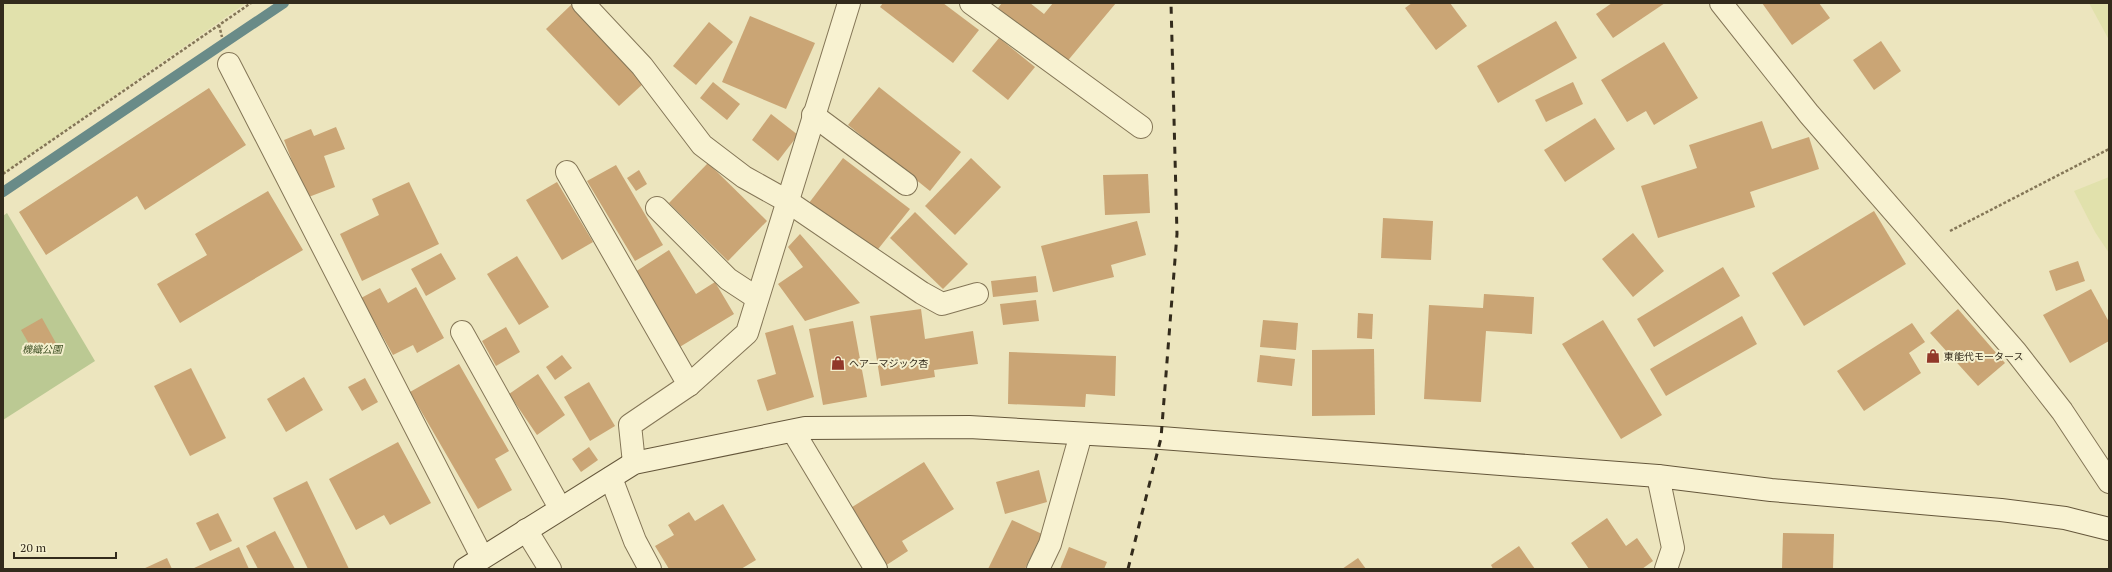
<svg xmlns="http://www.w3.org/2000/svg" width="2112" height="572" viewBox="0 0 2112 572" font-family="'PT Serif','Noto Sans JP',serif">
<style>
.farmland{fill:#e1e1ac}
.green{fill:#bbc993}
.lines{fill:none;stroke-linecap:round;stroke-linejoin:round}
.stream{stroke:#698b88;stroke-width:10}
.building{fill:#caa575}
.street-casing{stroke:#847657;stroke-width:24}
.secondary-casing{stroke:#65573b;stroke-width:24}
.path{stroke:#847657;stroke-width:2.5;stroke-dasharray:3 2;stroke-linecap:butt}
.street{stroke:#f8f2d1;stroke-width:22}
.secondary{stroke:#f8f2d1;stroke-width:22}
.rail{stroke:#332b1c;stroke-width:3;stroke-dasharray:7 7;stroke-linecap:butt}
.labels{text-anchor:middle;stroke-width:4;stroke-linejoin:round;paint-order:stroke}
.park-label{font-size:10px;font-style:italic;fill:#3d4f23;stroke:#f4efcd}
.poi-label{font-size:10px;fill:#332b1c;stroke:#f4efcd;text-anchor:start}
</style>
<rect width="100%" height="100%" fill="#ece5be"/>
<!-- farmland -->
<g class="farmland">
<path d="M3 3H246L3 174Z"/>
<path d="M2089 3H2109V40Z"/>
<path d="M2109 177V253L2095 232 2074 191Z"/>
</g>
<!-- green -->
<path class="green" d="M7 213 95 361 3 420V216Z"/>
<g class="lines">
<!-- stream -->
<path class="stream" d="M3 192 284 3"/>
</g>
<!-- building -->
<g class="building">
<path d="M883 3H943L979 30 953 63 880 7Z"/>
<path d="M1002 3H1030L1044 14 1053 3H1116L1065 64 998 8Z"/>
<path d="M1412 3H1450L1467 26 1436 50 1405 8Z"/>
<path d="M1612 3H1665L1613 38 1596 14Z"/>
<path d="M1762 3H1819L1830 18 1792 45Z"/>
<path d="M571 5 645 82 619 106 546 29Z"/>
<path d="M750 16 815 43 786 109 722 82Z"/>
<path d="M1556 21 1577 58 1498 103 1477 66Z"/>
<path d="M709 22 733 42 696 85 673 66Z"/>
<path d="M999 38 1035 67 1008 100 972 71Z"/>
<path d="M1881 41 1901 71 1874 90 1853 60Z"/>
<path d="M1664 42 1698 98 1654 125 1646 111 1627 122 1601 80Z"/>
<path d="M713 82 740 104 727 120 700 98Z"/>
<path d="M1573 82 1583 104 1546 122 1535 100Z"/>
<path d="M879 87 961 152 930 191 848 125Z"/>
<path d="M209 88 246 145 145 210 137 196 46 255 19 212Z"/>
<path d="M771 114 798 135 778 161 752 140Z"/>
<path d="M1595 118 1615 149 1565 182 1544 150Z"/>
<path d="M1762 121 1772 149 1809 137 1819 169 1750 192 1755 207 1658 238 1641 186 1697 168 1689 145Z"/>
<path d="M336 127 345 149 324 156 335 187 306 198 284 140 311 129 314 136Z"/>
<path d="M843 158 910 209 875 253 809 203Z"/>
<path d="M971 158 1001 187 955 235 925 206Z"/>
<path d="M708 163 767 221 728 261 669 203Z"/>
<path d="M616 165 663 245 635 261 587 181Z"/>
<path d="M639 170 647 184 636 191 627 178Z"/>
<path d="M1148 174 1150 213 1105 215 1103 175Z"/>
<path d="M409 182 439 244 362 281 340 234 379 215 372 199Z"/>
<path d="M557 182 593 242 562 260 526 200Z"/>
<path d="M268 191 303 250 180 323 157 284 207 255 195 234Z"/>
<path d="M1874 211 1906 264 1804 326 1772 273Z"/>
<path d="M915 212 968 264 943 289 890 238Z"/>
<path d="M1383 218 1433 221 1431 260 1381 258Z"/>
<path d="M1137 221 1146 255 1111 265 1114 277 1053 292 1041 246Z"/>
<path d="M1633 233 1664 271 1633 297 1602 259Z"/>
<path d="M800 234 860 303 805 321 778 284 803 267 788 247Z"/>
<path d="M669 250 696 294 715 282 734 314 678 348 632 274Z"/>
<path d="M441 253 456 279 426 296 411 269Z"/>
<path d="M517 256 549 307 519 325 487 274Z"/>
<path d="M2078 261 2085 281 2056 291 2049 271Z"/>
<path d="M1723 267 1740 296 1654 347 1637 319Z"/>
<path d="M1036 276 1038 292 993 297 991 281Z"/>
<path d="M416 287 444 338 417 353 413 345 393 355 361 298 380 288 388 303Z"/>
<path d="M2091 289 2109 322V341L2070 363 2043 315Z"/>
<path d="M1484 294 1534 297 1532 334 1486 331 1481 402 1424 399 1429 305 1483 308Z"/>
<path d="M1036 300 1039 321 1003 325 1000 304Z"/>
<path d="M921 309 925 339 973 331 978 364 934 370 935 377 881 386 870 316Z"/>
<path d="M1958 309 2005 363 1978 386 1930 333Z"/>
<path d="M1358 313 1373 314 1372 339 1357 338Z"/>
<path d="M1742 316 1757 344 1666 396 1650 369Z"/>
<path d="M42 318 57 345 36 356 21 330Z"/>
<path d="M1263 320 1298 323 1296 350 1260 347Z"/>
<path d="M1603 320 1662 415 1621 439 1562 344Z"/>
<path d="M853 321 867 397 823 405 809 329Z"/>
<path d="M1912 323 1925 342 1909 353 1921 373 1864 411 1837 371Z"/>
<path d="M793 325 814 397 767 411 757 380 776 374 765 333Z"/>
<path d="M506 327 520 352 496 366 482 341Z"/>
<path d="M1374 349 1375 415 1312 416V350Z"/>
<path d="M1009 352 1116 356 1115 396 1086 394 1085 407 1008 404Z"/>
<path d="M562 355 572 368 555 380 546 367Z"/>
<path d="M1260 355 1295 359 1292 386 1257 382Z"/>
<path d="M459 364 509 451 495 459 512 490 478 509 410 392Z"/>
<path d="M191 368 226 438 190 456 154 386Z"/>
<path d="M538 374 565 415 537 435 509 394Z"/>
<path d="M304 377 323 410 286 432 267 399Z"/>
<path d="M365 378 378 402 362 411 348 387Z"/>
<path d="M589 382 615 426 590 441 564 397Z"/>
<path d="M398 442 431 503 390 525 384 515 356 530 329 479Z"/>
<path d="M589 447 598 460 581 472 572 459Z"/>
<path d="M924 462 954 509 902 541 908 551 885 566 849 509Z"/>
<path d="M1039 470 1047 502 1005 514 996 482Z"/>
<path d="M307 481 349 569H308L273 498Z"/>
<path d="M723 504 756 560 741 569H669L655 546 674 535 668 525 689 512 695 521Z"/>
<path d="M218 513 232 541 210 551 196 523Z"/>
<path d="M1607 518 1626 546 1637 538 1653 561 1642 569H1589L1571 543Z"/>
<path d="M1012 520 1042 534 1025 569H988Z"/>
<path d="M275 531 295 569H258L246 546Z"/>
<path d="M1783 533 1834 534 1833 569H1782Z"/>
<path d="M1519 546 1535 569H1493L1491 565Z"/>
<path d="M239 547 249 569H192Z"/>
<path d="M1069 547 1107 562 1104 569H1060Z"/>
<path d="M167 558 172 569H143Z"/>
<path d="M1358 558 1366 569H1342Z"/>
</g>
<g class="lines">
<defs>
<g id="street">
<path d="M583 3 642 66 702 145 744 177 787 201 922 293 942 304 977 294"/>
<path d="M971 3 1141 127"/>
<path d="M1721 3 1809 114 2016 352 2062 411 2109 482"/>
<path d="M229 64 482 557"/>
<path d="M813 115 906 184"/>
<path d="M567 172 689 385"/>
<path d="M657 208 728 279 757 298"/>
<path d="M462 332 560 508"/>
<path d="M793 431 876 569"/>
<path d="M634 463 630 425 689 385 747 333 849 3"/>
<path d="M1658 476 1673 548 1666 569"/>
<path d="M611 478 635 541 650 569"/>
<path d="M526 530 550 569"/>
<path d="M1038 569 1050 544 1081 434"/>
</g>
<path id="secondary" d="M465 569 634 463 805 428 969 427 1161 438 1658 476 1771 490 2001 510 2065 518 2109 529"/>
</defs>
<!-- street casing -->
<use href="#street" class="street-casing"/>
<!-- secondary casing -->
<use href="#secondary" class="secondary-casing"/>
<!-- path -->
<g class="path">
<path d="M219 25 222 37"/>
<path d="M3 174 251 3"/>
<path d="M1950 231 2109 149"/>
</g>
<!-- street -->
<use href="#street" class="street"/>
<!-- secondary -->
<use href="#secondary" class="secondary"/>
<!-- rail -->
<path class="rail" d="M1128 569 1161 438 1177 234 1171 3"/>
</g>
<!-- icons -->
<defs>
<symbol id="shop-bare" viewBox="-9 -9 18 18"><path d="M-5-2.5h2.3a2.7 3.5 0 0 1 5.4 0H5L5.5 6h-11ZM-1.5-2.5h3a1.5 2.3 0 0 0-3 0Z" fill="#913829" stroke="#f4efcd" stroke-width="2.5" paint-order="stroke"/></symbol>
</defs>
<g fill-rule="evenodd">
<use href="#shop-bare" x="1923" y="346" width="20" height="20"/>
<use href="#shop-bare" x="828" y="353" width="20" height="20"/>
</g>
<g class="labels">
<!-- park labels -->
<g class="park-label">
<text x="42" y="353">機織公園</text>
</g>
<!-- poi labels -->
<g class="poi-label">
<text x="1944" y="360">東能代モータース</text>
<text x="849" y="367">ヘアーマジック杏</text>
</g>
</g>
<!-- border -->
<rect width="2112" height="572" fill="none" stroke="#332b1c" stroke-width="8"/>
<!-- scale -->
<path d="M14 552v6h102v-6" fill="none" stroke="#332b1c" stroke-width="2"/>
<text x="20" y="552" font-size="12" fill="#332b1c" stroke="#f4efcd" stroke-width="3" paint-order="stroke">20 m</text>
</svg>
